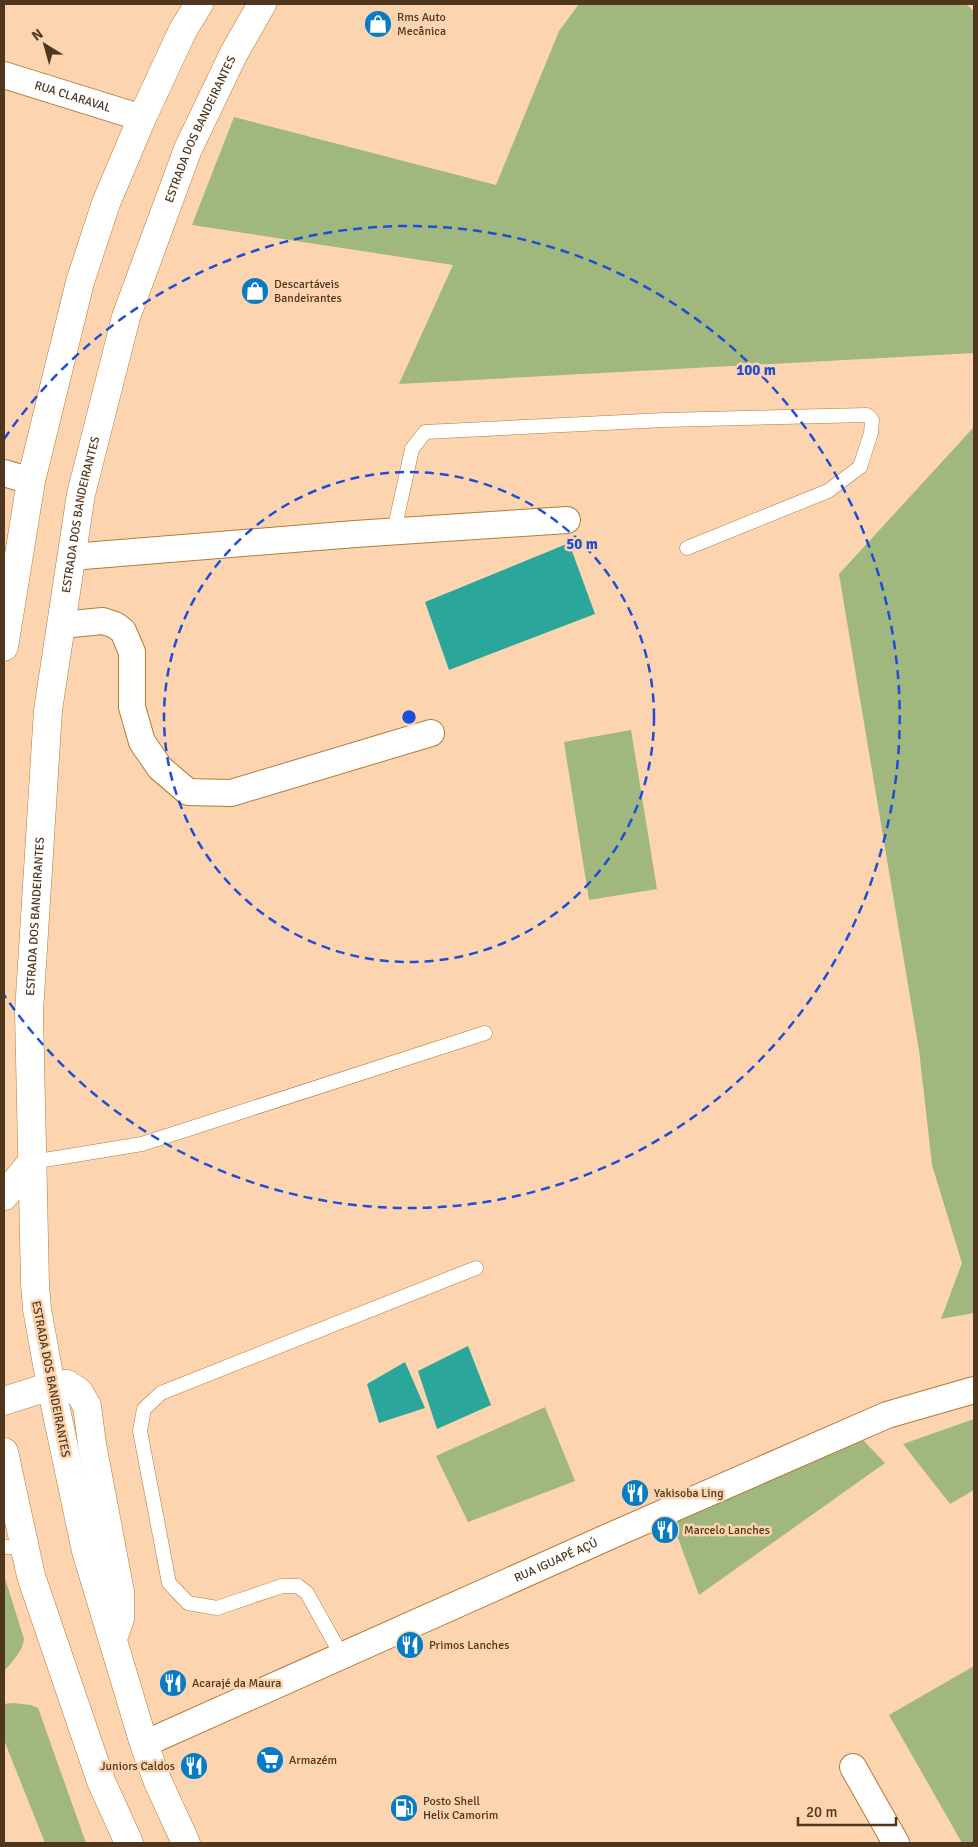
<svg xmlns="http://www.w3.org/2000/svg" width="978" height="1847" viewBox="0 0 978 1847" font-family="Signika,sans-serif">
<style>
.green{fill:#a0b77d}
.water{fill:#2ba69b}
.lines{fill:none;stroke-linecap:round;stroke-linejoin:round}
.lane-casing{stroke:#b57a39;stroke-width:15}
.street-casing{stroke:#b57a39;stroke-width:28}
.secondary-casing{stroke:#b57a39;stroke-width:29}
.lane{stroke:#fff;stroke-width:14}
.street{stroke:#fff;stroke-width:26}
.secondary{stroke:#fff;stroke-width:28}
.ring{fill:none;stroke:#1d4ed8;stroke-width:2.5;stroke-dasharray:9 6}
.labels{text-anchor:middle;stroke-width:5;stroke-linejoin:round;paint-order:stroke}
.poi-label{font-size:12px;fill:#50361c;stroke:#fcd5b0;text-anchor:start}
.street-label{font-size:12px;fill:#50361c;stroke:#fcd5b0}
.centre{fill:#1d4ed8;stroke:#fcd5b0;stroke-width:2.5}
.ring-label{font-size:15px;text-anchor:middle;font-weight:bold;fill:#1d4ed8;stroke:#fcd5b0;stroke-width:5;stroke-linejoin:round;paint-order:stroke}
</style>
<rect width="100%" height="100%" fill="#fcd5b0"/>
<!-- green -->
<g class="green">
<path d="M579 4H966L974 11V353L399 384 453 265 192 225 234 117 496 185 559 31Z"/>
<path d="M974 427V1313L941 1319 962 1263 932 1165 919 1050 839 574Z"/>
<path d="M631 730 657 889 589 900 564 742Z"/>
<path d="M545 1407 575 1481 468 1522 436 1456Z"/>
<path d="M974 1419V1490L950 1504 903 1444Z"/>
<path d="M863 1440 885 1463 699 1595 672 1522Z"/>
<path d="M4 1575 24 1639C23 1651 12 1662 4 1671Z"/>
<path d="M974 1666V1843H962L889 1715Z"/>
<path d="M13 1703 31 1705 38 1708 86 1843H45L4 1740V1704Z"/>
</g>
<!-- water -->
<g class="water">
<path d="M569 543 595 614 449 670 425 602Z"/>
<path d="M468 1346 491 1405 437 1429 418 1371Z"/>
<path d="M405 1362 425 1408 379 1423 367 1384Z"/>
</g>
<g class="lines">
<defs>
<g id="lane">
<path d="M394 531 412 449 425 432 664 420 867 415 872 420 871 433 860 467 828 491 687 548"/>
<path d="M32 1162 142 1144 485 1033"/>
<path d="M4 1547 25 1548"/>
<path d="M342 1656 307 1593 298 1586H282L217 1608 188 1603 169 1583 140 1431 144 1409 161 1393 476 1268"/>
</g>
<g id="street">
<path id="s1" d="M4 75 142 118"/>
<path d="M4 473 31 481"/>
<path d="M71 557 355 534 567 520"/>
<path d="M61 625 103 621 115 625 123 631 132 652V707L142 742 160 768 188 792 231 793 431 733"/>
<path id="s2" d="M144 1744 617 1533 887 1415 974 1390"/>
<path d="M853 1767 896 1843"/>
</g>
<g id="secondary">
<path d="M4 647 31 481 80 282 106 203 142 118 183 30 199 4"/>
<path d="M4 1196 32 1162"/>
<path d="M4 1401 51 1386 67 1384 79 1392 87 1406 92 1444 120 1592V1619L115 1633"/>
<path d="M4 1452 31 1576 101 1781 129 1843"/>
<path id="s3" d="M186 1843 158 1782 144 1744 86 1551 51 1386 37 1309 35 1284 29 1012 48 710 81 494 126 317 188 149 234 53 262 4"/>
</g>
</defs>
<!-- lane casing -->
<use href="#lane" class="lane-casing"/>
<!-- street casing -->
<use href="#street" class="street-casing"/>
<!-- secondary casing -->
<use href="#secondary" class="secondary-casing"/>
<!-- lane -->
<use href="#lane" class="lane"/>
<!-- street -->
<use href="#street" class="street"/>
<!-- secondary -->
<use href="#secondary" class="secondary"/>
</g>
<!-- distance rings -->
<g class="ring">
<circle cx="409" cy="717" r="245"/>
<path d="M4 439A491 491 0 1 1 4 995"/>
</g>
<!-- icons -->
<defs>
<symbol id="shop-disc" viewBox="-11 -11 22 22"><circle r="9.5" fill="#067cc6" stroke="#fcd5b0"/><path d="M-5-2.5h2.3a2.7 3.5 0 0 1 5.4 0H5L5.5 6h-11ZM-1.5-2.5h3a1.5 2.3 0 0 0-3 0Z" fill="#fff"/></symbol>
<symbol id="restaurant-disc" viewBox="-11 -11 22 22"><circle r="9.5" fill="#067cc6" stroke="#fcd5b0"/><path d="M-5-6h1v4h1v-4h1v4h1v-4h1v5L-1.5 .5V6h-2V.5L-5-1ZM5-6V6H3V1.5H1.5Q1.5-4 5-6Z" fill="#fff"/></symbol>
<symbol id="supermarket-disc" viewBox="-11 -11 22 22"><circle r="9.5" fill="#067cc6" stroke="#fcd5b0"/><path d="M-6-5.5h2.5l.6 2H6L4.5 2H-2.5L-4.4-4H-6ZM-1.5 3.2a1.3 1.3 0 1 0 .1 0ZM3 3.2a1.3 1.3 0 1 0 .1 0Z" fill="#fff"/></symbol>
<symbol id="fuel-disc" viewBox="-11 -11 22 22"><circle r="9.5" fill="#067cc6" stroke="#fcd5b0"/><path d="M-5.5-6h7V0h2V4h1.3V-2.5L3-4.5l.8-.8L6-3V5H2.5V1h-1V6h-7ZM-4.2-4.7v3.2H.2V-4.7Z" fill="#fff"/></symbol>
</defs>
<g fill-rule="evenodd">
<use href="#shop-disc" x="362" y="8" width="32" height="32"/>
<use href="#shop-disc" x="239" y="275" width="32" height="32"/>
<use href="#restaurant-disc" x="619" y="1477" width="32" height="32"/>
<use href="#restaurant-disc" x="649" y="1514" width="32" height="32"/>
<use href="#restaurant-disc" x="394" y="1629" width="32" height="32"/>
<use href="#restaurant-disc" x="157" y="1667" width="32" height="32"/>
<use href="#supermarket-disc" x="254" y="1744" width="32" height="32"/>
<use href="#restaurant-disc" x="178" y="1750" width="32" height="32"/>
<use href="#fuel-disc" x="388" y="1792" width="32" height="32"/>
</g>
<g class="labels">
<!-- poi labels -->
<g class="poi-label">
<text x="397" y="21">Rms Auto<tspan x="397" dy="14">Mecânica</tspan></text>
<text x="274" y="288">Descartáveis<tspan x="274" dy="14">Bandeirantes</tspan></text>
<text x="654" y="1497">Yakisoba Ling</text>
<text x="684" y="1534">Marcelo Lanches</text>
<text x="429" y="1649">Primos Lanches</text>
<text x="192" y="1687">Acarajé da Maura</text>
<text x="289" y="1764">Armazém</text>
<text x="175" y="1770" text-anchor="end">Juniors Caldos</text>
<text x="423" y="1805">Posto Shell<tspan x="423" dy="14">Helix Camorim</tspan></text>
</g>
<!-- street labels -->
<g class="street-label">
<text dy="4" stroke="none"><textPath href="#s1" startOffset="72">RUA CLARAVAL</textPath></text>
<text dy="4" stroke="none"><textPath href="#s3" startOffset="1759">ESTRADA DOS BANDEIRANTES</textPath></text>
<text dy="4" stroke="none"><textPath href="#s3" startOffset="1354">ESTRADA DOS BANDEIRANTES</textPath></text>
<text dy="4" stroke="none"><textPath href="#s3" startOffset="949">ESTRADA DOS BANDEIRANTES</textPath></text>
<text transform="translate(51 1379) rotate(79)" y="4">ESTRADA DOS BANDEIRANTES</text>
<text dy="4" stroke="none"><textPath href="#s2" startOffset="451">RUA IGUAPÉ AÇÚ</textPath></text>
</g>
</g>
<circle cx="409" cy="717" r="8" class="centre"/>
<g class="ring-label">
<text x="756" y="375">100 m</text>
<text x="582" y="549">50 m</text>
</g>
<!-- border -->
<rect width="978" height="1847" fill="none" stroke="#50361c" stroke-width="10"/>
<!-- north arrow -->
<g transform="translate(45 45) rotate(323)" stroke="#fcd5b0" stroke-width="4" paint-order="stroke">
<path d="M0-4L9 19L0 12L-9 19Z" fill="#50361c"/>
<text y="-8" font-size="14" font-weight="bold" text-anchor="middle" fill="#50361c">N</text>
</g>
<!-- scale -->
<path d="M798 1817v8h98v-8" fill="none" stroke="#50361c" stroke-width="2.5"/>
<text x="806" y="1817" font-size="15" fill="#50361c" stroke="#fcd5b0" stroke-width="4" paint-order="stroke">20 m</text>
</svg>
